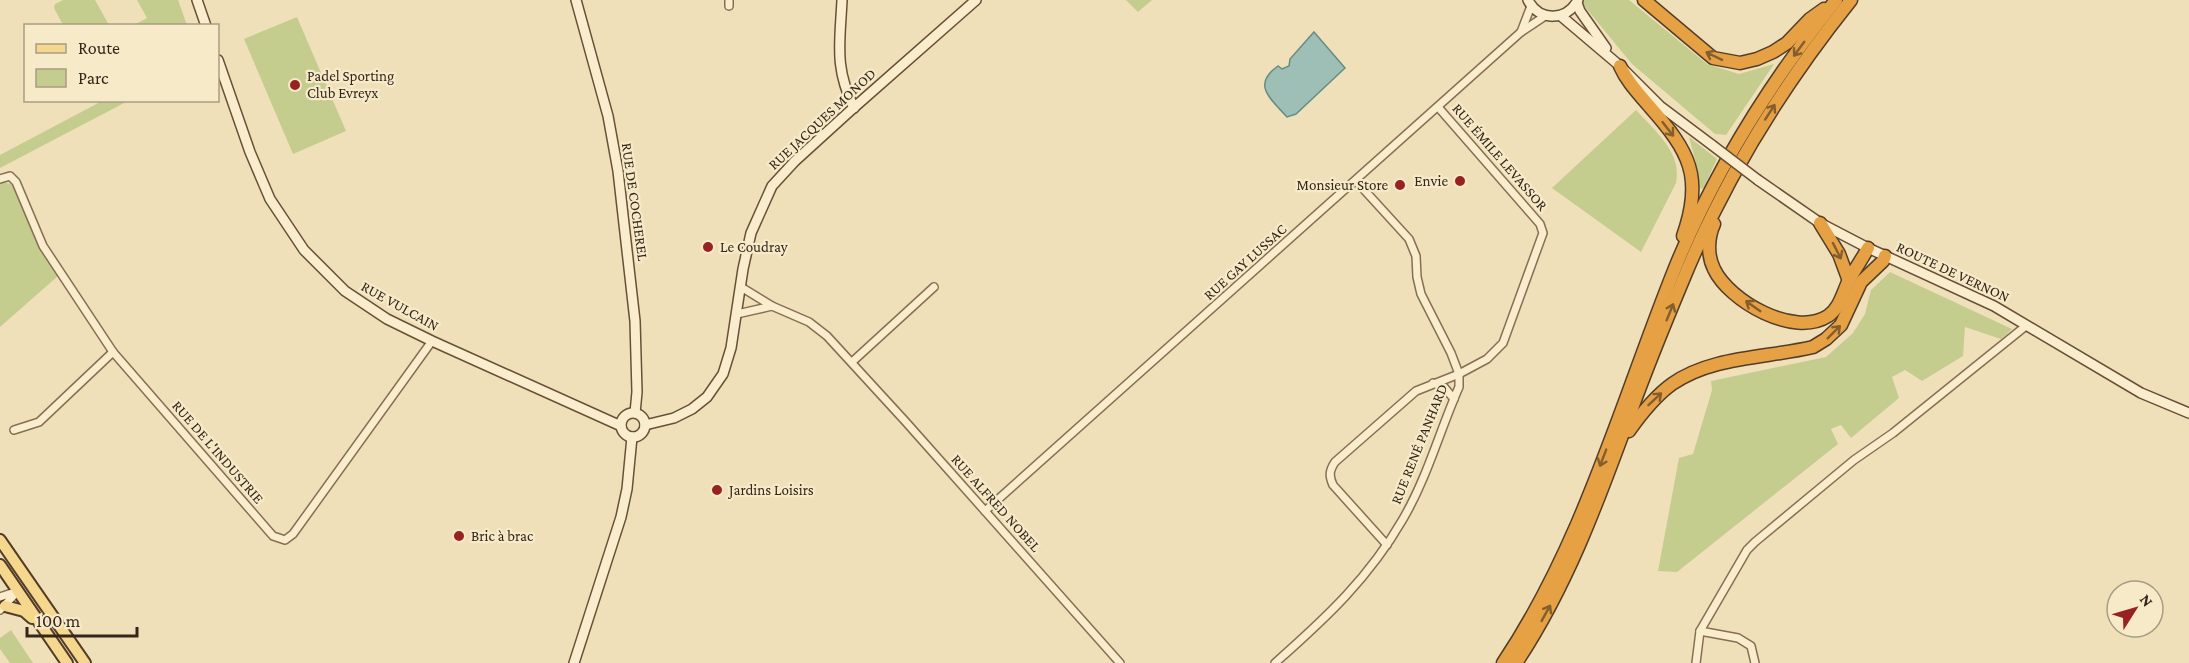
<svg xmlns="http://www.w3.org/2000/svg" width="2189" height="663" viewBox="0 0 2189 663" font-family="'Crimson Pro',serif">
<style>
.green{fill:#c5cd8e}
.water{fill:#9ebfb6;stroke:#668d84;stroke-width:1.5}
.lines{fill:none;stroke-linecap:round;stroke-linejoin:round}
.street-casing{stroke:#866f54;stroke-width:10}
.secondary-casing{stroke:#685037;stroke-width:12}
.primary-casing{stroke:#533d29;stroke-width:14}
.highway-casing{stroke:#533d29;stroke-width:15}
.street{stroke:#faedcd;stroke-width:7}
.secondary{stroke:#faedcd;stroke-width:9}
.primary{stroke:#f6d78e;stroke-width:10}
.highway{stroke:#e5a144;stroke-width:12}
.secondary-bridge-casing{stroke:#685037;stroke-width:12;stroke-linecap:butt}
.secondary-bridge{stroke:#faedcd;stroke-width:9}
.oneway{stroke:#845e2d}
.poi-dot{fill:#982221;stroke:#f7eac9;stroke-width:2}
.labels{text-anchor:middle;stroke-width:4.5;stroke-linejoin:round;paint-order:stroke}
.poi-label{font-size:15px;fill:#34271a;stroke:#f7eac9;text-anchor:start}
.street-label{font-size:15px;fill:#34271a;stroke:#f7eac9}
</style>
<rect width="100%" height="100%" fill="#efe0ba"/>
<!-- green -->
<g class="green">
<path d="M63 0H95L109 25H63L54 8 55 4Z"/>
<path d="M137 0H178L187 25H134L147 18Z"/>
<path d="M1126 0H1152L1138 12Z"/>
<path d="M1582 0H1629L1707 64 1739 74 1774 64 1726 135 1715 134 1632 64 1581 2Z"/>
<path d="M297 17 346 131 293 154 244 39Z"/>
<path d="M102 101H128L0 168V155Z"/>
<path d="M1636 110C1654 130 1683 153 1676 183L1641 252 1552 188Z"/>
<path d="M1689 137 1717 159 1703 189 1698 187V171Z"/>
<path d="M3 182 11 184 16 192 41 250 59 275 0 327V183Z"/>
<path d="M1890 272 2012 329 2001 339 1965 327 1963 356 1922 381 1905 370 1892 377 1899 398 1851 438 1841 425 1831 429 1838 444 1677 572 1658 571 1679 458 1693 454 1712 390 1711 381 1826 357 1853 333 1865 314 1871 290Z"/>
<path d="M11 630 33 663H10L0 649V638Z"/>
</g>
<!-- water -->
<path class="water" d="M1314 32 1345 68 1296 114 1287 117C1271 99 1251 85 1278 66L1282 69 1289 66 1290 59Z"/>
<g class="lines">
<defs>
<g id="street">
<path d="M729 0V6"/>
<path d="M1521 32 1531 6"/>
<path d="M0 179 10 176 16 182 43 246 113 352 273 536 285 540 293 534 432 341"/>
<path d="M741 287 772 306 809 322 827 336 905 421 1120 663"/>
<path d="M737 314 772 306"/>
<path d="M852 362 934 287"/>
<path d="M1433 383 1444 387 1454 399"/>
<path d="M14 430 39 422 113 352"/>
<path d="M985 511 1521 32 1545 16"/>
<path d="M1387 545 1333 485C1329 476 1329 471 1335 462L1416 391 1459 374 1487 359 1503 343 1543 233 1540 224 1438 107"/>
<path d="M0 597 18 591"/>
<path d="M0 610 18 591"/>
<path d="M1700 631 1738 638 1751 646 1755 663"/>
<path d="M1275 663C1326 618 1369 578 1403 519 1427 478 1440 430 1459 387V374L1451 353 1421 294 1417 277 1416 256 1409 239 1356 181"/>
<path d="M1696 663 1700 631 1747 550 1755 542 1854 460 1893 433 2027 325"/>
</g>
<g id="secondary">
<path d="M197 0 206 26"/>
<path d="M576 0 608 116 618 171 635 321 637 392 635 413"/>
<path d="M842 0C840 43 834 67 854 108"/>
<path d="M1528 0C1539 22 1567 21 1578 0"/>
<path d="M1577 3 1580 11 1606 48"/>
<path d="M1561 16 1620 66 1660 106 1712 145"/>
<path d="M218 60 250 152 270 199 304 250 345 291 387 319 432 341 621 426"/>
<path d="M1758 180 1820 223 1868 248 1994 306 2141 393 2189 413"/>
<circle cx="633" cy="425" r="12"/>
<path d="M645 425 674 418 692 409 707 397 723 374 731 348 743 269 751 233 772 186 795 161 850 111 976 0"/>
<path d="M574 663 621 517 627 489 632 437"/>
</g>
<g id="primary">
<path d="M0 540 85 663"/>
<path d="M0 565 67 663"/>
<path d="M5 606 24 611 32 618"/>
</g>
<g id="highway">
<path d="M1644 0 1713 58 1740 63 1757 59 1773 52 1787 43 1810 19 1824 9"/>
<path d="M1620 66C1627 82 1639 94 1650 107 1689 151 1704 177 1683 236"/>
<path d="M1820 223 1839 254 1849 281"/>
<path d="M1714 224C1708 237 1707 255 1714 269 1729 301 1794 338 1828 316 1840 308 1843 292 1849 280 1855 269 1862 259 1868 248"/>
<path d="M1629 431C1641 414 1654 397 1672 384 1712 356 1767 358 1813 347L1826 339 1841 325 1861 282 1883 261 1885 256"/>
<path d="M1503 663C1583 544 1622 400 1675 268 1714 172 1771 81 1836 0"/>
<path d="M1516 663C1568 585 1599 498 1631 411 1647 367 1665 323 1683 280 1725 178 1782 86 1851 0"/>
</g>
</defs>
<!-- street casing -->
<use href="#street" class="street-casing"/>
<!-- secondary casing -->
<use href="#secondary" class="secondary-casing"/>
<!-- primary casing -->
<use href="#primary" class="primary-casing"/>
<!-- highway casing -->
<use href="#highway" class="highway-casing"/>
<!-- street -->
<use href="#street" class="street"/>
<!-- secondary -->
<use href="#secondary" class="secondary"/>
<!-- primary -->
<use href="#primary" class="primary"/>
<!-- highway -->
<use href="#highway" class="highway"/>
<defs>
<path id="secondary-bridge" d="M1712 145 1758 180"/>
</defs>
<!-- secondary-bridge casing -->
<use href="#secondary-bridge" class="secondary-bridge-casing"/>
<!-- secondary-bridge -->
<use href="#secondary-bridge" class="secondary-bridge"/>
</g>
<!-- one-way arrows -->
<defs><path id="oneway-shaft" d="M-6 0H5M1.5-3L5.5 0L1.5 3" fill="none" stroke-width="1.6" stroke-linecap="round" stroke-linejoin="round" transform="scale(1.5)"/></defs>
<g class="oneway">
<use href="#oneway-shaft" transform="translate(1799 49) rotate(126)"/>
<use href="#oneway-shaft" transform="translate(1714 56) rotate(-154)"/>
<use href="#oneway-shaft" transform="translate(1770 112) rotate(-57)"/>
<use href="#oneway-shaft" transform="translate(1668 129) rotate(52)"/>
<use href="#oneway-shaft" transform="translate(1837 251) rotate(63)"/>
<use href="#oneway-shaft" transform="translate(1753 306) rotate(-145)"/>
<use href="#oneway-shaft" transform="translate(1670 312) rotate(-68)"/>
<use href="#oneway-shaft" transform="translate(1834 332) rotate(-45)"/>
<use href="#oneway-shaft" transform="translate(1655 399) rotate(-43)"/>
<use href="#oneway-shaft" transform="translate(1603 458) rotate(111)"/>
<use href="#oneway-shaft" transform="translate(1546 613) rotate(-61)"/>
</g>
<!-- markers -->
<g class="poi-dot">
<circle cx="295" cy="85" r="6"/>
<circle cx="1460" cy="181" r="6"/>
<circle cx="1400" cy="185" r="6"/>
<circle cx="708" cy="247" r="6"/>
<circle cx="717" cy="490" r="6"/>
<circle cx="459" cy="536" r="6"/>
</g>
<g class="labels">
<!-- poi labels -->
<g class="poi-label">
<text x="307" y="81">Padel Sporting<tspan x="307" dy="17">Club Evreyx</tspan></text>
<text x="1448" y="186" text-anchor="end">Envie</text>
<text x="1388" y="190" text-anchor="end">Monsieur Store</text>
<text x="720" y="252">Le Coudray</text>
<text x="729" y="495">Jardins Loisirs</text>
<text x="471" y="541">Bric à brac</text>
</g>
<!-- street labels -->
<g class="street-label">
<text transform="translate(822 119) rotate(-43)" y="5">RUE JACQUES MONOD</text>
<text transform="translate(1500 157) rotate(49)" y="5">RUE ÉMILE LEVASSOR</text>
<text transform="translate(635 202) rotate(82)" y="5">RUE DE COCHEREL</text>
<text transform="translate(1245 262) rotate(-42)" y="5">RUE GAY LUSSAC</text>
<text transform="translate(1953 272) rotate(25)" y="5">ROUTE DE VERNON</text>
<text transform="translate(400 306) rotate(29)" y="5">RUE VULCAIN</text>
<text transform="translate(1419 444) rotate(-68)" y="5">RUE RENÉ PANHARD</text>
<text transform="translate(218 452) rotate(49)" y="5">RUE DE L'INDUSTRIE</text>
<text transform="translate(996 503) rotate(48)" y="5">RUE ALFRED NOBEL</text>
</g>
</g>
<!-- legend -->
<rect x="24" y="24" width="195" height="78" fill="#f7eac9" stroke="#a99c83" stroke-width="1.5"/>
<rect x="36" y="44" width="30" height="9" fill="#f6d78e" stroke="#a99c83" stroke-width="1.5"/>
<text x="78" y="54" font-size="18" fill="#34271a">Route</text>
<rect x="36" y="69" width="30" height="18" fill="#c5cd8e" stroke="#a99c83" stroke-width="1.5"/>
<text x="78" y="84" font-size="18" fill="#34271a">Parc</text>
<!-- north arrow -->
<g transform="translate(2135 609) rotate(53)"><circle r="28" fill="#f7eac9" stroke="#a99c83" stroke-width="1.5"/>
<path d="M0-4.5L10 22L0 15L-10 22Z" fill="#982221"/>
<text y="-9" font-size="16" font-weight="bold" text-anchor="middle" fill="#34271a">N</text>
</g>
<!-- scale -->
<path d="M27 627v9h110v-9" fill="none" stroke="#34271a" stroke-width="3"/>
<text x="36" y="627" font-size="18" fill="#34271a" stroke="#f7eac9" stroke-width="4.5" paint-order="stroke">100 m</text>
</svg>
